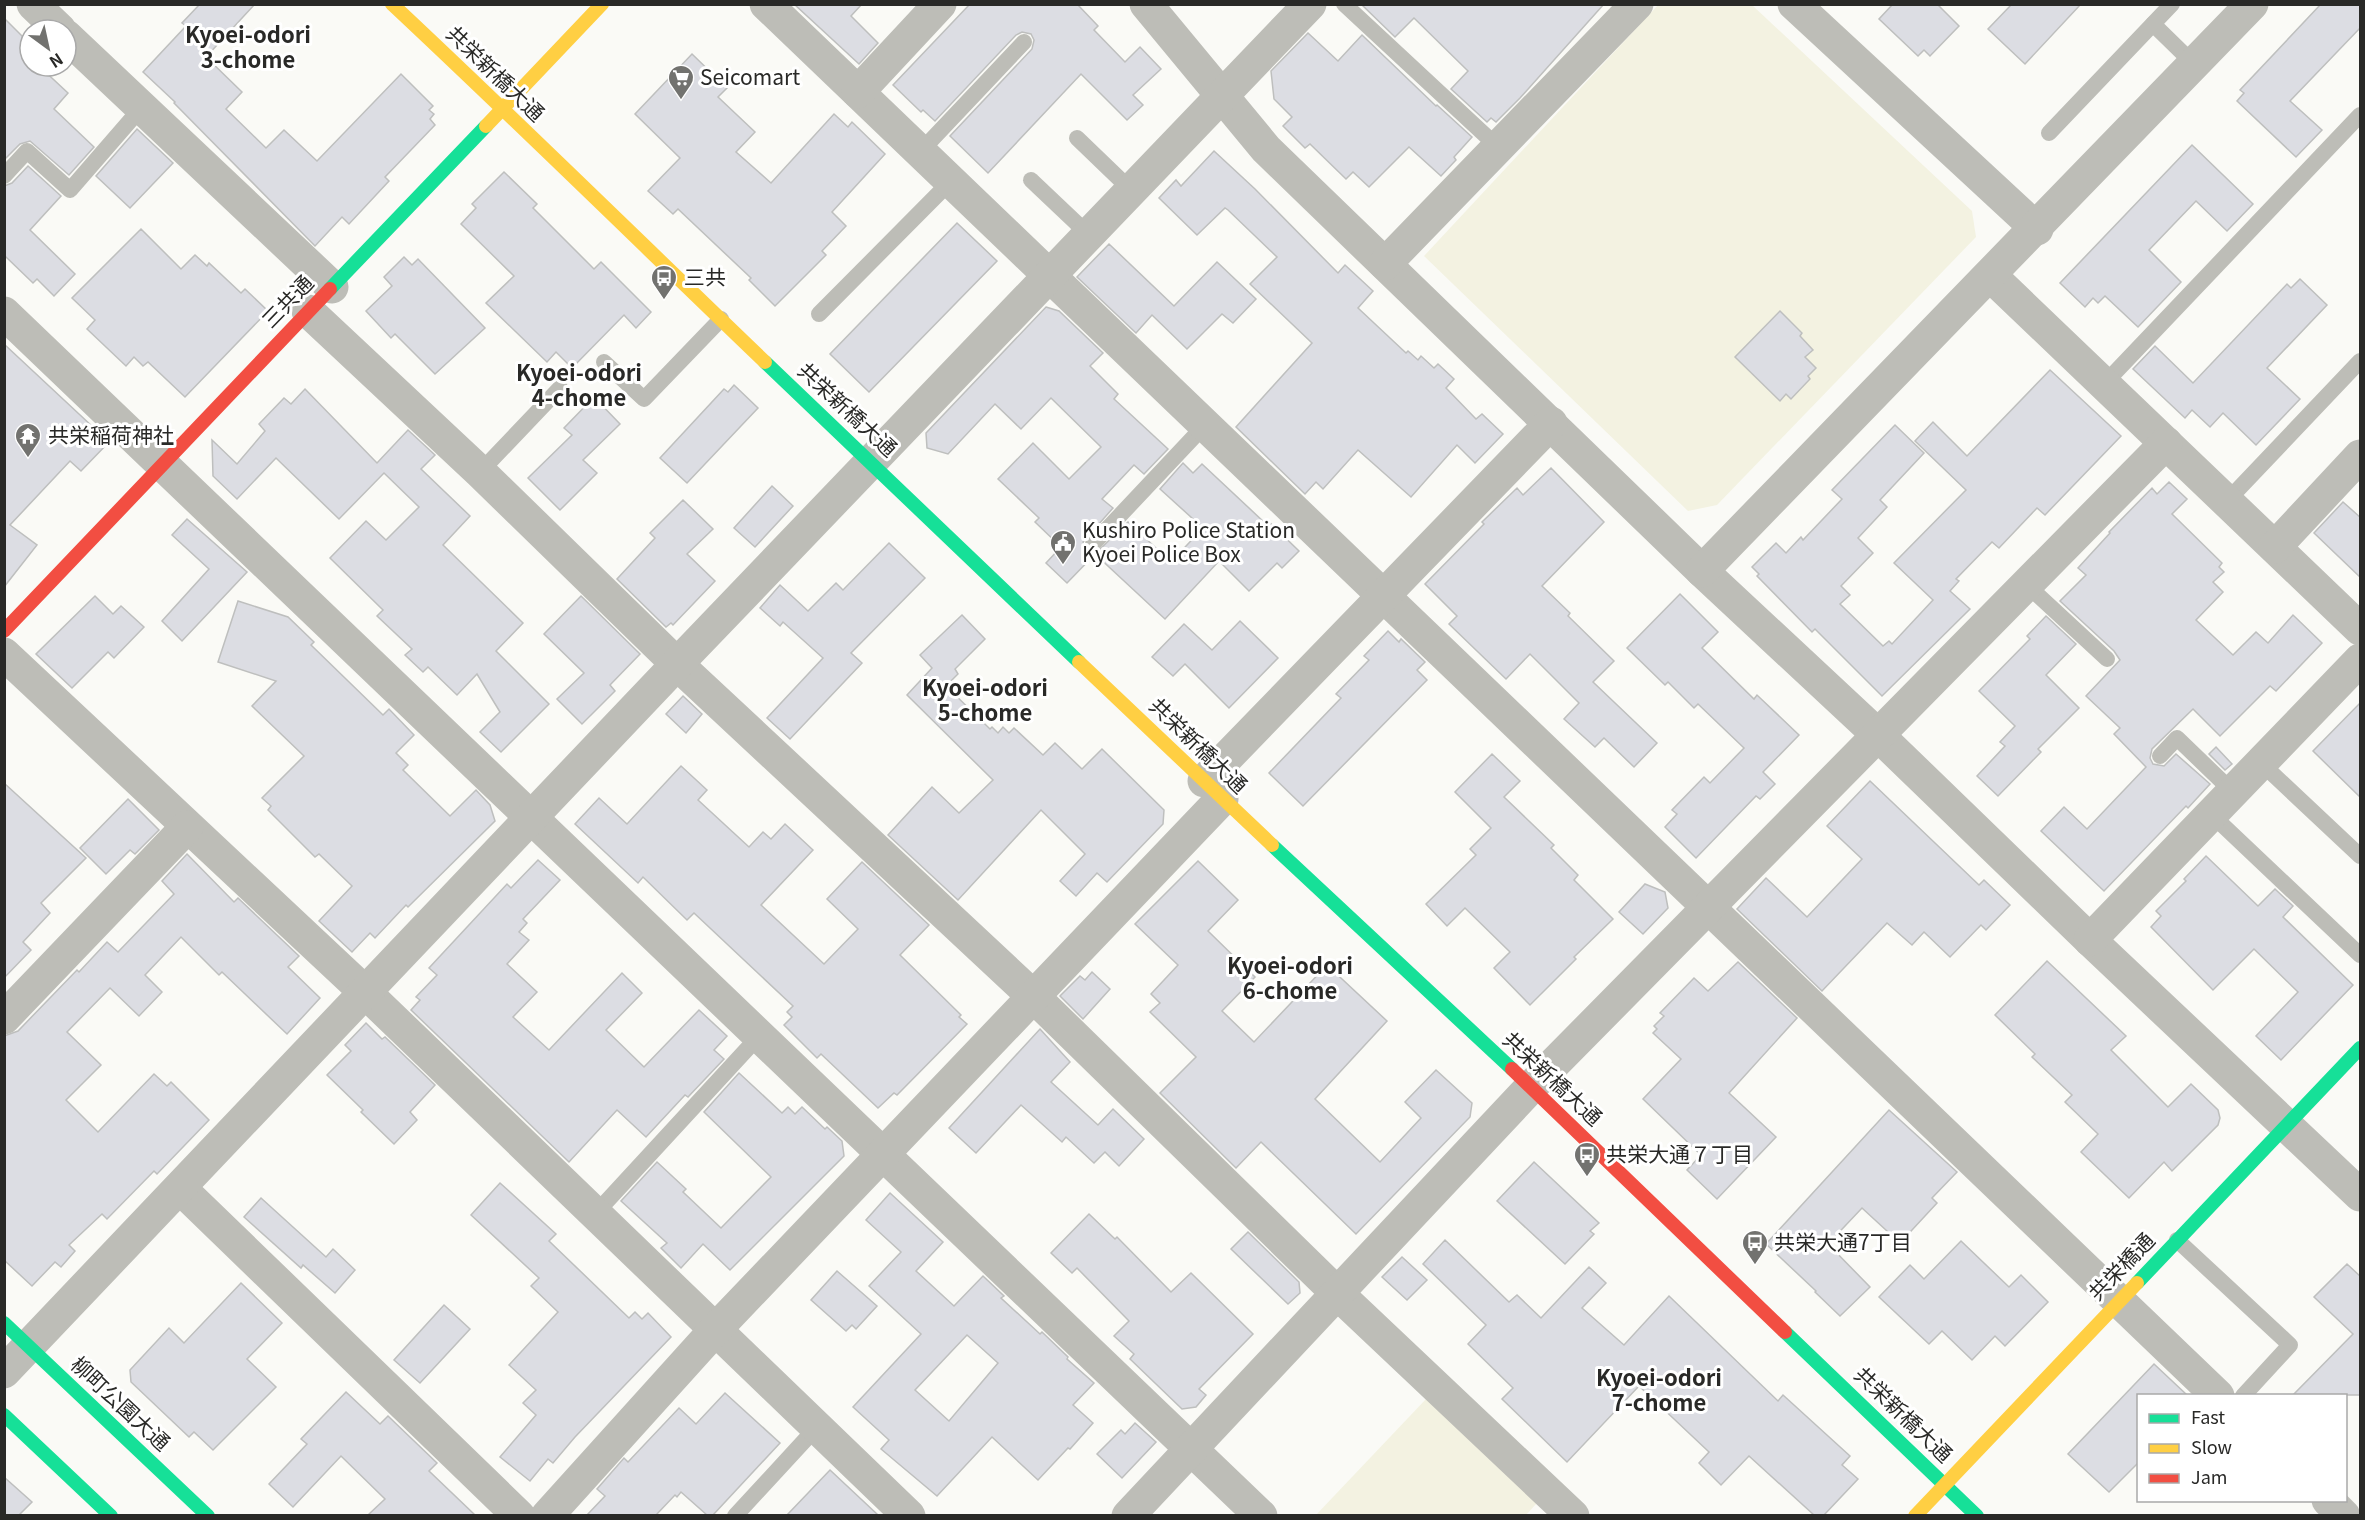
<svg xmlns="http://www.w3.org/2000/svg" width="2365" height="1520" viewBox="0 0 2365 1520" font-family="Georgia,'Noto Sans JP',serif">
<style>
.green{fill:#f3f2e1}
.building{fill:#dcdde3;stroke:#bebfbe;stroke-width:1.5;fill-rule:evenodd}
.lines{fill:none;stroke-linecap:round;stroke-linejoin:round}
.lane{stroke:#bdbdb7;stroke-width:16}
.street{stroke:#bdbdb7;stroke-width:33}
.fast{stroke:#16e098;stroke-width:14}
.slow{stroke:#ffcf43;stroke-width:14}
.jam{stroke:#f24e42;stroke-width:14}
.labels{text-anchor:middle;stroke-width:6;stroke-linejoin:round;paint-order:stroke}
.street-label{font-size:21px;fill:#292927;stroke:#fff}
.poi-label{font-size:21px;fill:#292927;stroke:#fff;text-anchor:start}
.neighbourhood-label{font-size:22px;font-weight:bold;fill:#292927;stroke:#fff}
</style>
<rect width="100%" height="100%" fill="#fafaf6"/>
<!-- green -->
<g class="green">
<path d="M1659 4 1752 5 1972 211 1976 237 1717 505 1688 511 1424 256Z"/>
<path d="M1427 1398 1537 1503 1526 1515 1315 1516Z"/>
</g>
<!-- building -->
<g class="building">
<path d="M200 4H255L206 57 242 92 226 109 266 148 284 130 317 161 401 74 433 106 429 110 434 114 430 119 435 125 385 177 389 181 349 224 342 217 315 246 174 103 175 102 143 72 186 26 182 23Z"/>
<path d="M794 4H862L851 16 878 43 859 64Z"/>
<path d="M970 4H1077L1098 26 1094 30 1125 62 1140 47 1161 69 1133 95 1143 105 1127 120 1081 74 988 173 950 136 1032 49 1034 40 1031 34 1022 32 1016 35 935 121 923 110 921 112 893 85Z"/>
<path d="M1361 4H1604L1520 98 1496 122 1491 118 1487 122 1451 89 1468 71 1414 18 1395 37Z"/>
<path d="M1893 4H1937L1959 26 1930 56 1924 50 1918 56 1879 19Z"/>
<path d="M2012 4H2081L2025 64 1988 29Z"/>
<path d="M2321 4H2361V27L2290 101 2322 130 2296 157 2237 101 2244 93 2240 90Z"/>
<path d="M4 18 30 44V66H39L68 93 54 109 94 147 69 175 30 141 20 144 4 160Z"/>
<path d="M1308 33 1338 61 1362 35 1436 106 1437 105 1472 137 1454 157 1456 160 1441 176 1409 147 1369 187 1353 172 1346 179 1310 144 1305 148 1283 126 1292 117 1274 99 1271 71Z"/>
<path d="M692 54 727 88 718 97 755 132 736 152 771 183 834 114 848 127 852 122 885 154 832 212 846 226 822 251 826 255 775 306 749 280 751 278 678 209 673 214 648 191 680 158 635 114Z"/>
<path d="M137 129 173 163 130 208 96 176Z"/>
<path d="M2192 145 2253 204 2227 231 2196 201 2149 250 2181 282 2138 327 2105 296 2098 303 2093 298 2085 307 2060 283Z"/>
<path d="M1214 151 1255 189 1338 273 1345 265 1373 291 1358 308 1406 353 1408 351 1418 360 1421 356 1434 368 1438 364 1454 379 1446 388 1476 419 1482 414 1503 434 1475 463 1457 445 1411 497 1358 450 1323 489 1316 482 1305 494 1236 427 1312 343 1250 284 1277 257 1228 210 1225 208 1197 235 1159 198 1176 180 1181 186Z"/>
<path d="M28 166 61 196 30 230 75 274 54 296 37 279 33 283 6 257 4 259V186L12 183Z"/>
<path d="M504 172 537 204 533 208 594 269 601 262 651 312 636 328 624 315 572 368 556 352 547 362 486 303 514 276 461 224 476 208 472 204Z"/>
<path d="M957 223 997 261 869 392 830 354Z"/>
<path d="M141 229 181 269 195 255 207 266 209 263 241 293 245 289 268 311 185 397 148 362 143 366 134 357 126 366 87 329 95 320 72 298Z"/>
<path d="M1109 244 1174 306 1217 262 1256 299 1233 323 1222 314 1187 349 1152 315 1136 333 1077 277Z"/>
<path d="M404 257 412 265 418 259 485 328 435 374 395 334 391 338 366 311 392 286 384 277Z"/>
<path d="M2300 279 2327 305 2267 368 2300 399 2256 445 2223 413 2210 427 2192 410 2185 418 2133 369 2155 346 2193 383 2287 284 2291 288Z"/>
<path d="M1046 307 1059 311 1103 353 1090 366 1118 394 1114 399 1168 449 1144 474 1134 465 1102 499 1113 508 1083 542 1085 551 1095 554 1067 583 1046 563 1061 547 1035 522 1039 518 998 479 1033 443 1069 479 1101 447 1051 398 1021 429 995 404 948 454 927 448 926 433Z"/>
<path d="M1780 311 1802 333 1800 336 1813 350 1805 357 1816 368 1808 376 1810 379 1791 399 1786 394 1780 401 1735 357Z"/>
<path d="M4 344 109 442 81 471 70 461 10 525 37 545 4 587Z"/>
<path d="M2050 370 2121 436 2045 515 2037 508 1999 548 1992 542 1956 579 1959 581 1950 591 1970 609 1882 696 1815 629 1812 632 1757 576 1759 574 1752 567 1776 543 1786 553 1801 537 1803 540 1842 499 1832 490 1895 425 1924 453 1880 500 1887 507 1858 538 1873 553 1841 586 1850 595 1840 604 1883 646 1889 641 1892 644 1933 600 1894 563 1966 490 1915 441 1933 422 1967 456Z"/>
<path d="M734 385 758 408 687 483 660 458 724 389 728 392Z"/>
<path d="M305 389 377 463 408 430 435 455 421 469 470 516 443 545 523 623 496 651 549 704 501 752 480 732 500 712 477 674 457 695 428 667 423 672 405 655 412 649 377 616 383 610 330 558 366 521 386 540 419 507 384 473 339 519 276 458 237 499 213 476 212 440 237 464 265 431 259 424 284 398 291 404Z"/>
<path d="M594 397 620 424 583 460 597 473 560 510 528 478 572 435 564 428Z"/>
<path d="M1183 463 1193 473 1202 464 1265 523 1267 520 1299 551 1282 568 1277 563 1249 591 1219 561 1165 619 1095 554 1128 522 1171 562 1203 528 1160 489Z"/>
<path d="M1551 468 1604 522 1542 586 1570 613 1568 616 1614 661 1593 682 1657 743 1634 767 1604 738 1595 747 1564 719 1579 703 1530 654 1506 679 1449 624 1457 616 1425 584 1484 524 1482 522 1517 488 1523 495Z"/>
<path d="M2169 482 2187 499 2172 514 2222 563 2219 567 2224 572 2213 582 2223 592 2196 620 2233 655 2256 632 2268 643 2293 615 2322 643 2276 691 2270 686 2220 736 2193 709 2152 749 2150 758 2153 764 2164 766 2176 754 2210 784 2188 808 2186 806 2104 891 2041 831 2064 807 2087 829 2146 767 2114 734 2120 728 2086 696 2120 660 2114 651 2060 601 2086 575 2078 568 2110 533 2109 532 2152 488 2157 494Z"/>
<path d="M772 486 793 506 755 547 734 528Z"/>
<path d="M683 500 713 529 687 554 715 581 673 625 671 623 666 627 617 579 655 538 650 533Z"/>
<path d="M2343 502 2361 518V578L2314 533Z"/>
<path d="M187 519 247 572 182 641 162 621 209 569 172 535Z"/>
<path d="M889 543 925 578 851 653 862 663 790 739 767 718 823 658 783 622 780 626 760 608 780 585 808 611 836 583 843 590Z"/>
<path d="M1680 594 1718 632 1702 648 1754 699 1757 695 1799 735 1763 772 1775 784 1760 799 1756 796 1696 858 1665 827 1677 814 1672 810 1704 777 1710 783 1744 748 1698 704 1694 708 1668 682 1665 685 1627 648Z"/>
<path d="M95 596 113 614 121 606 144 627 114 658 108 652 72 688 36 654Z"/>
<path d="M581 596 640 654 610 685 615 691 582 724 557 699 584 673 544 634Z"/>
<path d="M238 601 288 617 314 642 311 645 383 715 389 709 414 735 396 753 408 765 403 770 450 816 476 790 490 805 495 821 408 907 406 905 375 938 370 933 352 952 319 921 352 886 319 854 315 857 268 810 271 806 262 798 304 756 252 706 276 681 218 662Z"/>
<path d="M962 615 985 639 955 669 958 674 946 686 990 729 992 727 998 733 1003 727 1009 733 1014 728 1043 755 1055 743 1082 769 1102 749 1164 810 1163 824 1107 882 1097 873 1076 896 1060 881 1085 854 1041 810 958 900 888 835 932 787 959 813 993 780 907 695 932 668 920 655Z"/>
<path d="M2046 616 2076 644 2046 675 2079 708 2038 749 2041 752 1998 796 1977 776 2005 746 2000 742 2015 726 1979 691 2030 639 2027 636Z"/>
<path d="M1240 621 1278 658 1229 708 1185 664 1173 676 1152 657 1184 624 1212 650Z"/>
<path d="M1388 631 1399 642 1401 639 1425 662 1417 670 1427 680 1303 806 1269 773 1341 698 1336 694 1369 660 1364 656Z"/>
<path d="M683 696 702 714 686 733 666 714Z"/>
<path d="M2361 702V798L2313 751Z"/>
<path d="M2216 747 2232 764 2225 770 2209 754Z"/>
<path d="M1492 754 1520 781 1504 797 1554 845 1551 848 1578 875 1574 880 1613 919 1574 957 1576 959 1530 1005 1494 968 1510 952 1465 908 1447 926 1426 904 1476 855 1470 849 1491 828 1455 792Z"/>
<path d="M681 766 707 790 698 800 749 847 763 832 771 839 785 824 813 850 761 905 824 964 858 929 827 899 862 862 929 925 900 955 961 1015 959 1017 967 1024 897 1095 894 1093 878 1108 821 1054 817 1058 784 1025 792 1017 787 1012 793 1006 694 913 687 920 643 877 638 883 575 824 599 798 627 824Z"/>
<path d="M1870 781 1979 885 1984 880 2010 905 1986 930 1981 925 1950 957 1924 932 1912 945 1887 923 1822 991 1737 909 1766 878 1807 917 1862 859 1827 826Z"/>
<path d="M4 783 86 858 41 903 50 913 23 942 31 950 4 978Z"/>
<path d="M128 799 159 830 135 854 130 850 106 874 80 848Z"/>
<path d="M187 854 234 902 238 898 299 956 288 967 320 998 287 1034 222 972 219 975 181 937 145 975 162 992 139 1016 110 988 67 1032 101 1065 66 1100 98 1132 154 1074 167 1086 171 1082 209 1120 157 1174 154 1171 107 1219 102 1214 69 1245 75 1251 61 1267 55 1262 32 1286 4 1260V1036L18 1031 77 970 79 972 107 942 118 952 174 894 162 881Z"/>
<path d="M2206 856 2258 906 2275 889 2293 906 2283 917 2353 985 2281 1060 2256 1036 2298 992 2254 949 2213 990 2151 927 2161 916 2156 911 2186 881 2184 879Z"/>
<path d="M538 860 560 880 523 919 527 923 519 932 529 940 507 964 537 992 513 1017 549 1050 622 973 642 993 606 1030 644 1067 699 1010 727 1036 714 1050 724 1059 688 1097 685 1095 646 1137 617 1110 569 1162 411 1010 420 1000 416 997 437 975 429 968 507 884 511 888Z"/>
<path d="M1198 861 1238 900 1208 931 1255 977 1222 1011 1254 1042 1327 965 1387 1021 1315 1099 1380 1162 1421 1118 1405 1102 1436 1070 1472 1103 1470 1117 1356 1234 1261 1142 1236 1168 1160 1093 1196 1057 1150 1012 1160 1003 1151 994 1178 965 1135 924Z"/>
<path d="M1645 884 1665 892 1668 908 1643 934 1619 912Z"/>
<path d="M2047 961 2126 1036 2111 1050 2168 1107 2191 1084 2218 1110 2220 1118 2218 1125 2172 1171 2164 1162 2129 1198 2081 1152 2098 1134 2065 1102 2072 1095 2032 1057 2035 1054 1995 1015Z"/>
<path d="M1738 962 1797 1018 1729 1093 1776 1137 1717 1199 1687 1170 1701 1155 1643 1099 1681 1059 1653 1033 1657 1029 1654 1026 1664 1016 1660 1013 1694 978 1708 991Z"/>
<path d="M1092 972 1110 989 1083 1019 1060 996 1080 976 1085 980Z"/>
<path d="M366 1023 382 1039 385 1037 435 1085 410 1112 417 1120 394 1144 361 1112 363 1110 327 1075 351 1051 345 1045Z"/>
<path d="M1040 1029 1070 1062 1051 1082 1098 1125 1113 1109 1144 1139 1119 1166 1105 1152 1094 1163 1066 1137 1062 1142 1021 1105 976 1153 949 1128Z"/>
<path d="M739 1073 782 1113 788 1107 795 1114 802 1107 825 1129 827 1127 842 1141 844 1156 730 1270 703 1244 681 1268 661 1248 667 1243 621 1201 657 1162 686 1189 683 1192 721 1228 771 1177 704 1112Z"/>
<path d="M1889 1110 1957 1172 1932 1198 1937 1203 1900 1243 1862 1208 1828 1244 1870 1287 1840 1316 1815 1292 1816 1291 1766 1244Z"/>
<path d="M1534 1162 1599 1223 1590 1231 1594 1234 1565 1264 1497 1201Z"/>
<path d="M500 1183 556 1234 549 1241 629 1318 635 1312 642 1319 648 1313 671 1337 575 1437 553 1463 548 1459 530 1481 500 1457 536 1415 523 1403 536 1390 509 1365 558 1312 531 1286 539 1278 471 1215Z"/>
<path d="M890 1193 943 1242 916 1271 954 1306 983 1276 1004 1296 1001 1298 1040 1334 1042 1332 1068 1357 1067 1359 1094 1383 1073 1405 1093 1423 1070 1449 1068 1448 1038 1480 992 1437 937 1496 881 1449 889 1440 853 1407 921 1334 869 1286 901 1252 866 1220ZM967 1335 998 1363 949 1421 915 1390Z"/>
<path d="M261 1198 326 1257 333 1249 355 1270 335 1293 303 1265 301 1268 244 1217Z"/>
<path d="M1089 1214 1115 1239 1117 1237 1171 1292 1191 1273 1253 1334 1199 1389 1206 1395 1196 1407 1182 1409 1130 1359 1134 1354 1114 1336 1129 1321 1077 1268 1072 1273 1051 1253Z"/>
<path d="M1248 1232 1299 1282 1300 1293 1288 1304 1231 1249Z"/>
<path d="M1445 1240 1509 1302 1517 1295 1541 1318 1589 1267 1606 1283 1582 1308 1624 1345 1669 1296 1778 1401 1783 1395 1850 1456 1842 1465 1858 1479 1824 1515H1814L1749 1456 1721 1485 1699 1463 1709 1452 1639 1386 1567 1462 1502 1399 1513 1388 1468 1344 1486 1325 1423 1264Z"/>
<path d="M1961 1241 2009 1287 2021 1275 2048 1302 2005 1346 1995 1336 1972 1360 1942 1331 1929 1344 1879 1297 1910 1265 1924 1279Z"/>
<path d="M1402 1257 1427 1280 1407 1300 1382 1277Z"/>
<path d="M2347 1264 2361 1277V1395H2293L2353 1334 2314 1297Z"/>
<path d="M837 1271 877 1306 856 1329 852 1325 846 1331 811 1300Z"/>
<path d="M241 1283 282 1323 247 1359 276 1387 213 1450 194 1432 189 1437 131 1382 130 1370 169 1328 184 1343Z"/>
<path d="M444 1305 470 1329 420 1383 394 1360Z"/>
<path d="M2154 1364 2187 1395H2139V1462L2109 1492 2068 1454Z"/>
<path d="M346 1392 380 1424 388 1416 437 1463 429 1471 475 1515H368L385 1499 341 1456 293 1507 269 1484 307 1444 301 1439Z"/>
<path d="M725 1393 780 1443 713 1515H707L681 1492 677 1497 675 1495 656 1515H587L605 1496 597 1489 624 1458 628 1462 679 1408 696 1424Z"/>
<path d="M1135 1423 1156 1442 1122 1478 1097 1454 1121 1430 1125 1434Z"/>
<path d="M830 1470 878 1515H787Z"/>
<path d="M4 1477 32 1502 19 1515H4Z"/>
</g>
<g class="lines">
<!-- lane -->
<g class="lane">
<path d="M1344 4 1499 148"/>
<path d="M2153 24 2195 65"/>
<path d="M2049 133 2172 4"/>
<path d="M1077 138 1131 190"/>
<path d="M920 152 1024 42"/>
<path d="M4 176 27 151 70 190 142 107"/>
<path d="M1031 180 1088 234"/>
<path d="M819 314 951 181"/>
<path d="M604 362 644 399 721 319"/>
<path d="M2104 384 2360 115"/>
<path d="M480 472 560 388"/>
<path d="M2227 501 2360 361"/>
<path d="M1093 544 1205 425"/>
<path d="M2026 584 2107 659"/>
<path d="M2160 756 2177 738 2233 792"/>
<path d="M2261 763 2360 856"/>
<path d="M2212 815 2360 955"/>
<path d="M595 1214 760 1035"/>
<path d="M2177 1240 2290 1345 2243 1396"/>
<path d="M735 1516 817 1427"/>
</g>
<!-- street -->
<g class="street">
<path d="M33 4 60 30"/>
<path d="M766 4 2218 1396"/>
<path d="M1146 4 1266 149 1702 571 1878 735 2090 940 2360 1195"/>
<path d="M1794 4 2037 229"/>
<path d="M66 36 332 287"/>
<path d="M858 92 940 4"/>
<path d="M1385 264 1637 4"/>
<path d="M1991 276 2360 629"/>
<path d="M308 311 480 472 677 664 1034 997 1338 1294 1573 1516"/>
<path d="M4 313 1261 1516"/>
<path d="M2275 547 2360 456"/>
<path d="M1702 571 2252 4"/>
<path d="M4 654 366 993 909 1516"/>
<path d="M1204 781 1551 423"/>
<path d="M2090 940 2360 660"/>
<path d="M4 1018 187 827"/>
<path d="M180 1188 519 1516"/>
<path d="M4 1372 677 664 1310 4"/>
<path d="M2328 1500 2344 1516"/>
<path d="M547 1516 715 1330 1222 799"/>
<path d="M1128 1516 1531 1087 2166 443"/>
</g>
<!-- fast -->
<g class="fast">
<path d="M330 289 486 126"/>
<path d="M765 362 1079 662"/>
<path d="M1272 845 1512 1069"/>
<path d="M2137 1283 2360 1048"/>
<path d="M4 1323 208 1516"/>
<path d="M1785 1332 1977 1516"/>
<path d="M4 1415 111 1516"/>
</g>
<!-- slow -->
<g class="slow">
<path d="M392 4C518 122 641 243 765 362"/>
<path d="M486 126 602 4"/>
<path d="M1079 662 1272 845"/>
<path d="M1915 1516 2137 1283"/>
</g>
<!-- jam -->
<g class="jam">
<path d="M4 631 330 289"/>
<path d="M1512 1069 1785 1332"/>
</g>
</g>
<!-- icons -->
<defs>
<symbol id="supermarket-pin" viewBox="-11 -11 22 30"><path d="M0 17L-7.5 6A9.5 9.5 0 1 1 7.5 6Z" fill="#72726f" stroke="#fff"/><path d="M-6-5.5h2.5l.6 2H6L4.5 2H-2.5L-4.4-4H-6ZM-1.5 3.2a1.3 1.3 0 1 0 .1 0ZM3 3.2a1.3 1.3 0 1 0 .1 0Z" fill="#fff"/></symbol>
<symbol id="bus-pin" viewBox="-11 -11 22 30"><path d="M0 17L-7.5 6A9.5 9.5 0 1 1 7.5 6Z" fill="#72726f" stroke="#fff"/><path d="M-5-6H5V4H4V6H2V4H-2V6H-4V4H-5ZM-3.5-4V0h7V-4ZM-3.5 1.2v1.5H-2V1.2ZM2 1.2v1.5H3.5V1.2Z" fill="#fff"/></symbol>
<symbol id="temple-pin" viewBox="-11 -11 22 30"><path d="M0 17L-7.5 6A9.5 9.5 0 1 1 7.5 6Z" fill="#72726f" stroke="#fff"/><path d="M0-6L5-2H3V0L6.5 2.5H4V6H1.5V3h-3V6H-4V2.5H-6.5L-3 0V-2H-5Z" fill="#fff"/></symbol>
<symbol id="civic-pin" viewBox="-11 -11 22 30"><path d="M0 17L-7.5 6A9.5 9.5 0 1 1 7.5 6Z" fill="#72726f" stroke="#fff"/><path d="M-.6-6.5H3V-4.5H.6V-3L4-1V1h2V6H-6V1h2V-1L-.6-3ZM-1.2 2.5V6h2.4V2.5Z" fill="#fff"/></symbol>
</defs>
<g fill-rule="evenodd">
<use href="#supermarket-pin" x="666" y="63" width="30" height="40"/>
<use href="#bus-pin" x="649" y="263" width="30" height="40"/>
<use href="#temple-pin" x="13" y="421" width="30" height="40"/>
<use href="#civic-pin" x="1048" y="528" width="30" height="40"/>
<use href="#bus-pin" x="1572" y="1140" width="30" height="40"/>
<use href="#bus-pin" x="1740" y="1228" width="30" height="40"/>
</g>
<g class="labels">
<!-- street labels -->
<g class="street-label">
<text transform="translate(495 74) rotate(44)" y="7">共栄新橋大通</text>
<text transform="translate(288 302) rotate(-46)" y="7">三共通</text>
<text transform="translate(847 410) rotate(43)" y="7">共栄新橋大通</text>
<text transform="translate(1198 746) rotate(44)" y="7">共栄新橋大通</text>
<text transform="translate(1552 1079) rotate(43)" y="7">共栄新橋大通</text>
<text transform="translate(2122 1267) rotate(-46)" y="7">共栄橋通</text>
<text transform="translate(120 1404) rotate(43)" y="7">柳町公園大通</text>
<text transform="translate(1903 1415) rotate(44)" y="7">共栄新橋大通</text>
</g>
<!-- poi labels -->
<g class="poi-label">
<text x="700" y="85">Seicomart</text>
<text x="684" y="285">三共</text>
<text x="48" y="443">共栄稲荷神社</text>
<text x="1082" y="538">Kushiro Police Station<tspan x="1082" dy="24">Kyoei Police Box</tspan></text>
<text x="1606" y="1162">共栄大通７丁目</text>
<text x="1774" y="1250">共栄大通7丁目</text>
</g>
<!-- neighbourhood labels -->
<g class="neighbourhood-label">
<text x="248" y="43">Kyoei-odori<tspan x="248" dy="25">3-chome</tspan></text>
<text x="579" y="381">Kyoei-odori<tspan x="579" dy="25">4-chome</tspan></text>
<text x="985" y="696">Kyoei-odori<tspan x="985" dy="25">5-chome</tspan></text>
<text x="1290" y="974">Kyoei-odori<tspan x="1290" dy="25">6-chome</tspan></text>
<text x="1659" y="1386">Kyoei-odori<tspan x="1659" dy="25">7-chome</tspan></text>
</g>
</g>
<!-- border -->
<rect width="2365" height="1520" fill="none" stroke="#292927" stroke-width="12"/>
<!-- legend -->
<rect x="2137" y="1394" width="210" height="108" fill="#ffffff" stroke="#a9a9a9" stroke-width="1.5"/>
<rect x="2149" y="1414" width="30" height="9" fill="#16e098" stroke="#a9a9a9" stroke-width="1.5"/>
<text x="2191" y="1424" font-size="18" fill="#292927">Fast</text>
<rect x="2149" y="1444" width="30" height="9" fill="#ffcf43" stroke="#a9a9a9" stroke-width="1.5"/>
<text x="2191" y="1454" font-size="18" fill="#292927">Slow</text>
<rect x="2149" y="1474" width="30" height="9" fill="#f24e42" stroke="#a9a9a9" stroke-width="1.5"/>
<text x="2191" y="1484" font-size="18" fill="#292927">Jam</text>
<!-- north arrow -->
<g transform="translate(48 48) rotate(147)"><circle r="28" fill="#ffffff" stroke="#a9a9a9" stroke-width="1.5"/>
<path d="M0-4.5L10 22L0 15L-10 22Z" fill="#72726f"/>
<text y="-9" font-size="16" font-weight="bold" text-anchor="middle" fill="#292927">N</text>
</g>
</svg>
